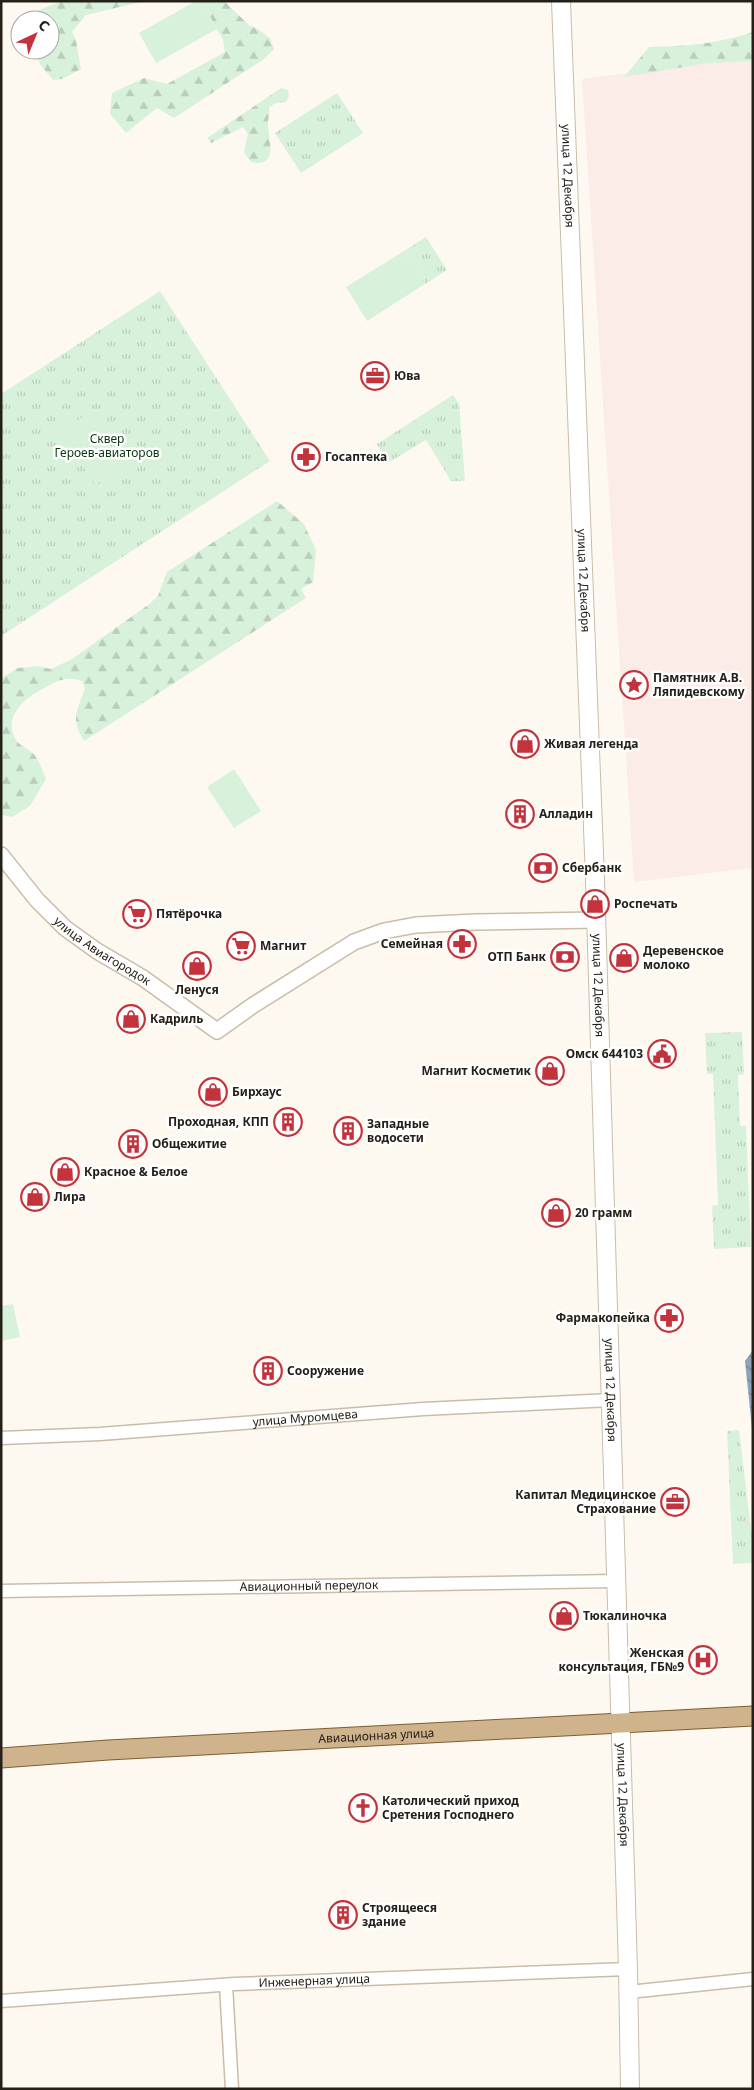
<svg xmlns="http://www.w3.org/2000/svg" width="754" height="2090" viewBox="0 0 754 2090" font-family="'Noto Sans',sans-serif">
<style>
.education{fill:#fcece8}
.grass{fill:url(#grass-tufts)}
.forest{fill:url(#forest-firs)}
.pitch{fill:#d8f1da}
.water{fill:url(#water-waves)}
.lines{fill:none;stroke-linecap:round;stroke-linejoin:round}
.minor-casing{stroke:#c9bda8;stroke-width:15}
.tertiary-casing{stroke:#c9bda8;stroke-width:18}
.secondary-casing{stroke:#c9bda8;stroke-width:20}
.primary-casing{stroke:#7d5e32;stroke-width:21}
.minor{stroke:#fff;stroke-width:12}
.tertiary{stroke:#fff;stroke-width:15}
.secondary{stroke:#fff;stroke-width:18}
.primary{stroke:#ceb38c;stroke-width:19}
.labels{text-anchor:middle;stroke-width:5;stroke-linejoin:round;paint-order:stroke}
.street-label{font-size:12px;fill:#252018;stroke:#fff}
.poi-label{font-size:12px;font-weight:bold;fill:#252018;stroke:#fff;text-anchor:start}
.park-label{font-size:12px;fill:#0c3614;stroke:#fff}
</style>
<defs>
<pattern id="grass-tufts" width="24" height="20" patternUnits="userSpaceOnUse" patternTransform="scale(1.25)"><rect width="24" height="20" fill="#d8f1da"/><path d="M3 7l-1-3M5 7V3M7 7l1-3M15 17l-1-3M17 17v-4M19 17l1-3" fill="none" stroke="#b9ceba"/></pattern>
<pattern id="forest-firs" width="22" height="20" patternUnits="userSpaceOnUse" patternTransform="scale(1.25)"><rect width="22" height="20" fill="#d8f1da"/><path d="M5 1l3.5 6h-7zM16 11l3.5 6h-7z" fill="#b9ceba"/></pattern>
<pattern id="water-waves" width="16" height="10" patternUnits="userSpaceOnUse" patternTransform="scale(1.25)"><rect width="16" height="10" fill="#8ea2bc"/><path d="M0 5q4-4 8 0t8 0" fill="none" stroke="#748498"/></pattern>
</defs>
<rect width="100%" height="100%" fill="#fef9f0"/>
<!-- education -->
<path class="education" d="M753 57V868L634 882 582 79Z"/>
<!-- grass -->
<g class="grass">
<path d="M337 93 363 133 301 173 275 133Z"/>
<path d="M426 237 447 270 425 284 404 251Z"/>
<path d="M160 291 270 461 1 636V394Z"/>
<path d="M453 395 459 403 465 481H451L426 440 386 464 377 444Z"/>
<path d="M742 1032 744 1074 738 1075 740 1126H746L751 1247 714 1249 712 1206 718 1205 713 1074H707L705 1033Z"/>
<path d="M739 1430 751 1530 753 1532V1563L733 1564 727 1431Z"/>
</g>
<!-- forest -->
<g class="forest">
<path d="M62 1H145L86 15 72 32 76 41 81 69 62 79 53 80 40 64 34 50H50V20H22L21 17Z"/>
<path d="M201 1H224L250 26 258 29 270 38 274 49 264 59 174 118 157 108 126 133 110 114 112 93 144 78 167 84 225 52 223 40Z"/>
<path d="M753 32V61L708 63 624 77 649 47C689 46 715 44 753 32Z"/>
<path d="M281 88 288 90 289 97 286 102 276 103 269 107C270 113 268 118 268 124 268 139 280 168 251 162L244 152 248 134 243 127 211 143 207 138Z"/>
<path d="M277 501 304 524 316 550 313 582 301 589 306 598 84 741C70 718 77 712 85 688L82 681C64 675 55 682 39 691 22 700 3 719 16 740 21 747 32 750 36 757 40 764 43 772 46 779L30 806 12 817 2 815 1 679 17 668 37 666 51 669 72 659 148 605 158 596 167 572Z"/>
</g>
<!-- pitch -->
<g class="pitch">
<path d="M196 1H201L217 29 156 63 139 33Z"/>
<path d="M404 251 425 284 367 321 346 287Z"/>
<path d="M89 413 124 467 95 485 60 431Z"/>
<path d="M234 769 261 811 234 828 207 787Z"/>
<path d="M13 1304 20 1337 1 1341V1306Z"/>
</g>
<!-- water -->
<path class="water" d="M753 1350V1438L745 1361Z"/>
<g class="lines">
<defs>
<g id="minor">
<path id="s1" d="M1 1438 100 1434 423 1409 611 1400"/>
<path id="s2" d="M1 1591 615 1581"/>
<path d="M226 1985 232 2089"/>
<path d="M629 1992 753 1979"/>
<path id="s3" d="M1 2001 234 1984 628 1969"/>
</g>
<g id="tertiary">
<path id="s4" d="M1 855 37 900 65 928 97 951 143 978 217 1031 252 1006 354 942 384 931 416 925 475 922 596 920"/>
</g>
<g id="secondary">
<path id="s5" d="M561 1 595 879 628 1969 630 2089"/>
</g>
<g id="primary">
<path id="s6" d="M1 1758 108 1750 753 1716"/>
</g>
</defs>
<!-- minor casing -->
<use href="#minor" class="minor-casing"/>
<!-- tertiary casing -->
<use href="#tertiary" class="tertiary-casing"/>
<!-- secondary casing -->
<use href="#secondary" class="secondary-casing"/>
<!-- primary casing -->
<use href="#primary" class="primary-casing"/>
<!-- minor -->
<use href="#minor" class="minor"/>
<!-- tertiary -->
<use href="#tertiary" class="tertiary"/>
<!-- secondary -->
<use href="#secondary" class="secondary"/>
<!-- primary -->
<use href="#primary" class="primary"/>
</g>
<!-- icons -->
<defs>
<symbol id="office-ring" viewBox="-11 -11 22 22"><circle r="9.5" fill="#fff" stroke="#c3333c" stroke-width="1.5"/><path d="M-6-3h4V-5.5h4V-3h4V5H-6ZM-1-4.5V-3h2v-1.5ZM-6 0V1H6V0Z" fill="#c3333c"/></symbol>
<symbol id="pharmacy-ring" viewBox="-11 -11 22 22"><circle r="9.5" fill="#fff" stroke="#c3333c" stroke-width="1.5"/><path d="M-2-6h4v4h4v4h-4v4h-4v-4h-4v-4h4Z" fill="#c3333c"/></symbol>
<symbol id="sight-ring" viewBox="-11 -11 22 22"><circle r="9.5" fill="#fff" stroke="#c3333c" stroke-width="1.5"/><path d="M0-6L1.8-2.2L6-1.7L2.9 1.2L3.7 5.4L0 3.3L-3.7 5.4L-2.9 1.2L-6-1.7L-1.8-2.2Z" fill="#c3333c"/></symbol>
<symbol id="shop-ring" viewBox="-11 -11 22 22"><circle r="9.5" fill="#fff" stroke="#c3333c" stroke-width="1.5"/><path d="M-5-2.5h2.3a2.7 3.5 0 0 1 5.4 0H5L5.5 6h-11ZM-1.5-2.5h3a1.5 2.3 0 0 0-3 0Z" fill="#c3333c"/></symbol>
<symbol id="building-ring" viewBox="-11 -11 22 22"><circle r="9.5" fill="#fff" stroke="#c3333c" stroke-width="1.5"/><path d="M-4-6H4V6H1V3H-1V6H-4ZM-2.5-4.3h1.7v1.8h-1.7ZM.8-4.3h1.7v1.8H.8ZM-2.5-1h1.7V.8h-1.7ZM.8-1h1.7V.8H.8Z" fill="#c3333c"/></symbol>
<symbol id="bank-ring" viewBox="-11 -11 22 22"><circle r="9.5" fill="#fff" stroke="#c3333c" stroke-width="1.5"/><path d="M-6-4H6V4H-6ZM0-2.3a2.3 2.3 0 1 0 0 4.6a2.3 2.3 0 1 0 0-4.6Z" fill="#c3333c"/></symbol>
<symbol id="supermarket-ring" viewBox="-11 -11 22 22"><circle r="9.5" fill="#fff" stroke="#c3333c" stroke-width="1.5"/><path d="M-6-5.5h2.5l.6 2H6L4.5 2H-2.5L-4.4-4H-6ZM-1.5 3.2a1.3 1.3 0 1 0 .1 0ZM3 3.2a1.3 1.3 0 1 0 .1 0Z" fill="#c3333c"/></symbol>
<symbol id="civic-ring" viewBox="-11 -11 22 22"><circle r="9.5" fill="#fff" stroke="#c3333c" stroke-width="1.5"/><path d="M-.6-6.5H3V-4.5H.6V-3L4-1V1h2V6H-6V1h2V-1L-.6-3ZM-1.2 2.5V6h2.4V2.5Z" fill="#c3333c"/></symbol>
<symbol id="hospital-ring" viewBox="-11 -11 22 22"><circle r="9.5" fill="#fff" stroke="#c3333c" stroke-width="1.5"/><path d="M-5-5h3v3.5h4V-5h3V5h-3V1.5h-4V5h-3Z" fill="#c3333c"/></symbol>
<symbol id="church-ring" viewBox="-11 -11 22 22"><circle r="9.5" fill="#fff" stroke="#c3333c" stroke-width="1.5"/><path d="M-1.2-6h2.4v3.5h3.3v2.4h-3.3V6h-2.4V-.1h-3.3v-2.4h3.3Z" fill="#c3333c"/></symbol>
</defs>
<g fill-rule="evenodd">
<use href="#office-ring" x="359" y="360" width="32" height="32"/>
<use href="#pharmacy-ring" x="290" y="441" width="32" height="32"/>
<use href="#sight-ring" x="618" y="669" width="32" height="32"/>
<use href="#shop-ring" x="509" y="728" width="32" height="32"/>
<use href="#building-ring" x="504" y="798" width="32" height="32"/>
<use href="#bank-ring" x="527" y="852" width="32" height="32"/>
<use href="#shop-ring" x="579" y="888" width="32" height="32"/>
<use href="#supermarket-ring" x="121" y="898" width="32" height="32"/>
<use href="#pharmacy-ring" x="446" y="928" width="32" height="32"/>
<use href="#supermarket-ring" x="225" y="930" width="32" height="32"/>
<use href="#bank-ring" x="549" y="941" width="32" height="32"/>
<use href="#shop-ring" x="608" y="942" width="32" height="32"/>
<use href="#shop-ring" x="181" y="950" width="32" height="32"/>
<use href="#shop-ring" x="115" y="1003" width="32" height="32"/>
<use href="#civic-ring" x="646" y="1038" width="32" height="32"/>
<use href="#shop-ring" x="534" y="1055" width="32" height="32"/>
<use href="#shop-ring" x="197" y="1076" width="32" height="32"/>
<use href="#building-ring" x="272" y="1106" width="32" height="32"/>
<use href="#building-ring" x="332" y="1115" width="32" height="32"/>
<use href="#building-ring" x="117" y="1128" width="32" height="32"/>
<use href="#shop-ring" x="49" y="1156" width="32" height="32"/>
<use href="#shop-ring" x="19" y="1181" width="32" height="32"/>
<use href="#shop-ring" x="540" y="1197" width="32" height="32"/>
<use href="#pharmacy-ring" x="653" y="1302" width="32" height="32"/>
<use href="#building-ring" x="252" y="1355" width="32" height="32"/>
<use href="#office-ring" x="659" y="1486" width="32" height="32"/>
<use href="#shop-ring" x="548" y="1600" width="32" height="32"/>
<use href="#hospital-ring" x="687" y="1644" width="32" height="32"/>
<use href="#church-ring" x="347" y="1792" width="32" height="32"/>
<use href="#building-ring" x="327" y="1899" width="32" height="32"/>
</g>
<g class="labels">
<!-- street labels -->
<g class="street-label">
<text dy="4" stroke="none"><textPath href="#s5" startOffset="175">улица 12 Декабря</textPath></text>
<text dy="4" stroke="none"><textPath href="#s5" startOffset="580">улица 12 Декабря</textPath></text>
<text dy="4" stroke="none"><textPath href="#s4" startOffset="141">улица Авиагородок</textPath></text>
<text dy="4" stroke="none"><textPath href="#s5" startOffset="985">улица 12 Декабря</textPath></text>
<text dy="4" stroke="none"><textPath href="#s5" startOffset="1390">улица 12 Декабря</textPath></text>
<text dy="4" stroke="none"><textPath href="#s1" startOffset="305">улица Муромцева</textPath></text>
<text dy="4" stroke="none"><textPath href="#s2" startOffset="308">Авиационный переулок</textPath></text>
<text dy="4" stroke="none"><textPath href="#s6" startOffset="376">Авиационная улица</textPath></text>
<text dy="4" stroke="none"><textPath href="#s5" startOffset="1795">улица 12 Декабря</textPath></text>
<text dy="4" stroke="none"><textPath href="#s3" startOffset="314">Инженерная улица</textPath></text>
</g>
<!-- poi labels -->
<g class="poi-label">
<text x="394" y="380">Юва</text>
<text x="325" y="461">Госаптека</text>
<text x="653" y="682">Памятник А.В.<tspan x="653" dy="14">Ляпидевскому</tspan></text>
<text x="544" y="748">Живая легенда</text>
<text x="539" y="818">Алладин</text>
<text x="562" y="872">Сбербанк</text>
<text x="614" y="908">Роспечать</text>
<text x="156" y="918">Пятёрочка</text>
<text x="443" y="948" text-anchor="end">Семейная</text>
<text x="260" y="950">Магнит</text>
<text x="643" y="955">Деревенское<tspan x="643" dy="14">молоко</tspan></text>
<text x="546" y="961" text-anchor="end">ОТП Банк</text>
<text x="197" y="994" text-anchor="middle">Ленуся</text>
<text x="150" y="1023">Кадриль</text>
<text x="643" y="1058" text-anchor="end">Омск 644103</text>
<text x="531" y="1075" text-anchor="end">Магнит Косметик</text>
<text x="232" y="1096">Бирхаус</text>
<text x="269" y="1126" text-anchor="end">Проходная, КПП</text>
<text x="367" y="1128">Западные<tspan x="367" dy="14">водосети</tspan></text>
<text x="152" y="1148">Общежитие</text>
<text x="84" y="1176">Красное &amp; Белое</text>
<text x="54" y="1201">Лира</text>
<text x="575" y="1217">20 грамм</text>
<text x="650" y="1322" text-anchor="end">Фармакопейка</text>
<text x="287" y="1375">Сооружение</text>
<text x="656" y="1499" text-anchor="end">Капитал Медицинское<tspan x="656" dy="14">Страхование</tspan></text>
<text x="583" y="1620">Тюкалиночка</text>
<text x="684" y="1657" text-anchor="end">Женская<tspan x="684" dy="14">консультация, ГБ№9</tspan></text>
<text x="382" y="1805">Католический приход<tspan x="382" dy="14">Сретения Господнего</tspan></text>
<text x="362" y="1912">Строящееся<tspan x="362" dy="14">здание</tspan></text>
</g>
<!-- park labels -->
<g class="park-label">
<text x="107" y="443">Сквер<tspan x="107" dy="14">Героев-авиаторов</tspan></text>
</g>
</g>
<!-- border -->
<rect width="754" height="2090" fill="none" stroke="#252018" stroke-width="5"/>
<!-- north arrow -->
<g transform="translate(35 35) rotate(44)"><circle r="24" fill="#ffffff" stroke="#a8a6a3"/>
<path d="M0-4L9 19L0 12L-9 19Z" fill="#c3333c"/>
<text y="-8" font-size="14" font-weight="bold" text-anchor="middle" fill="#252018">С</text>
</g>
</svg>
